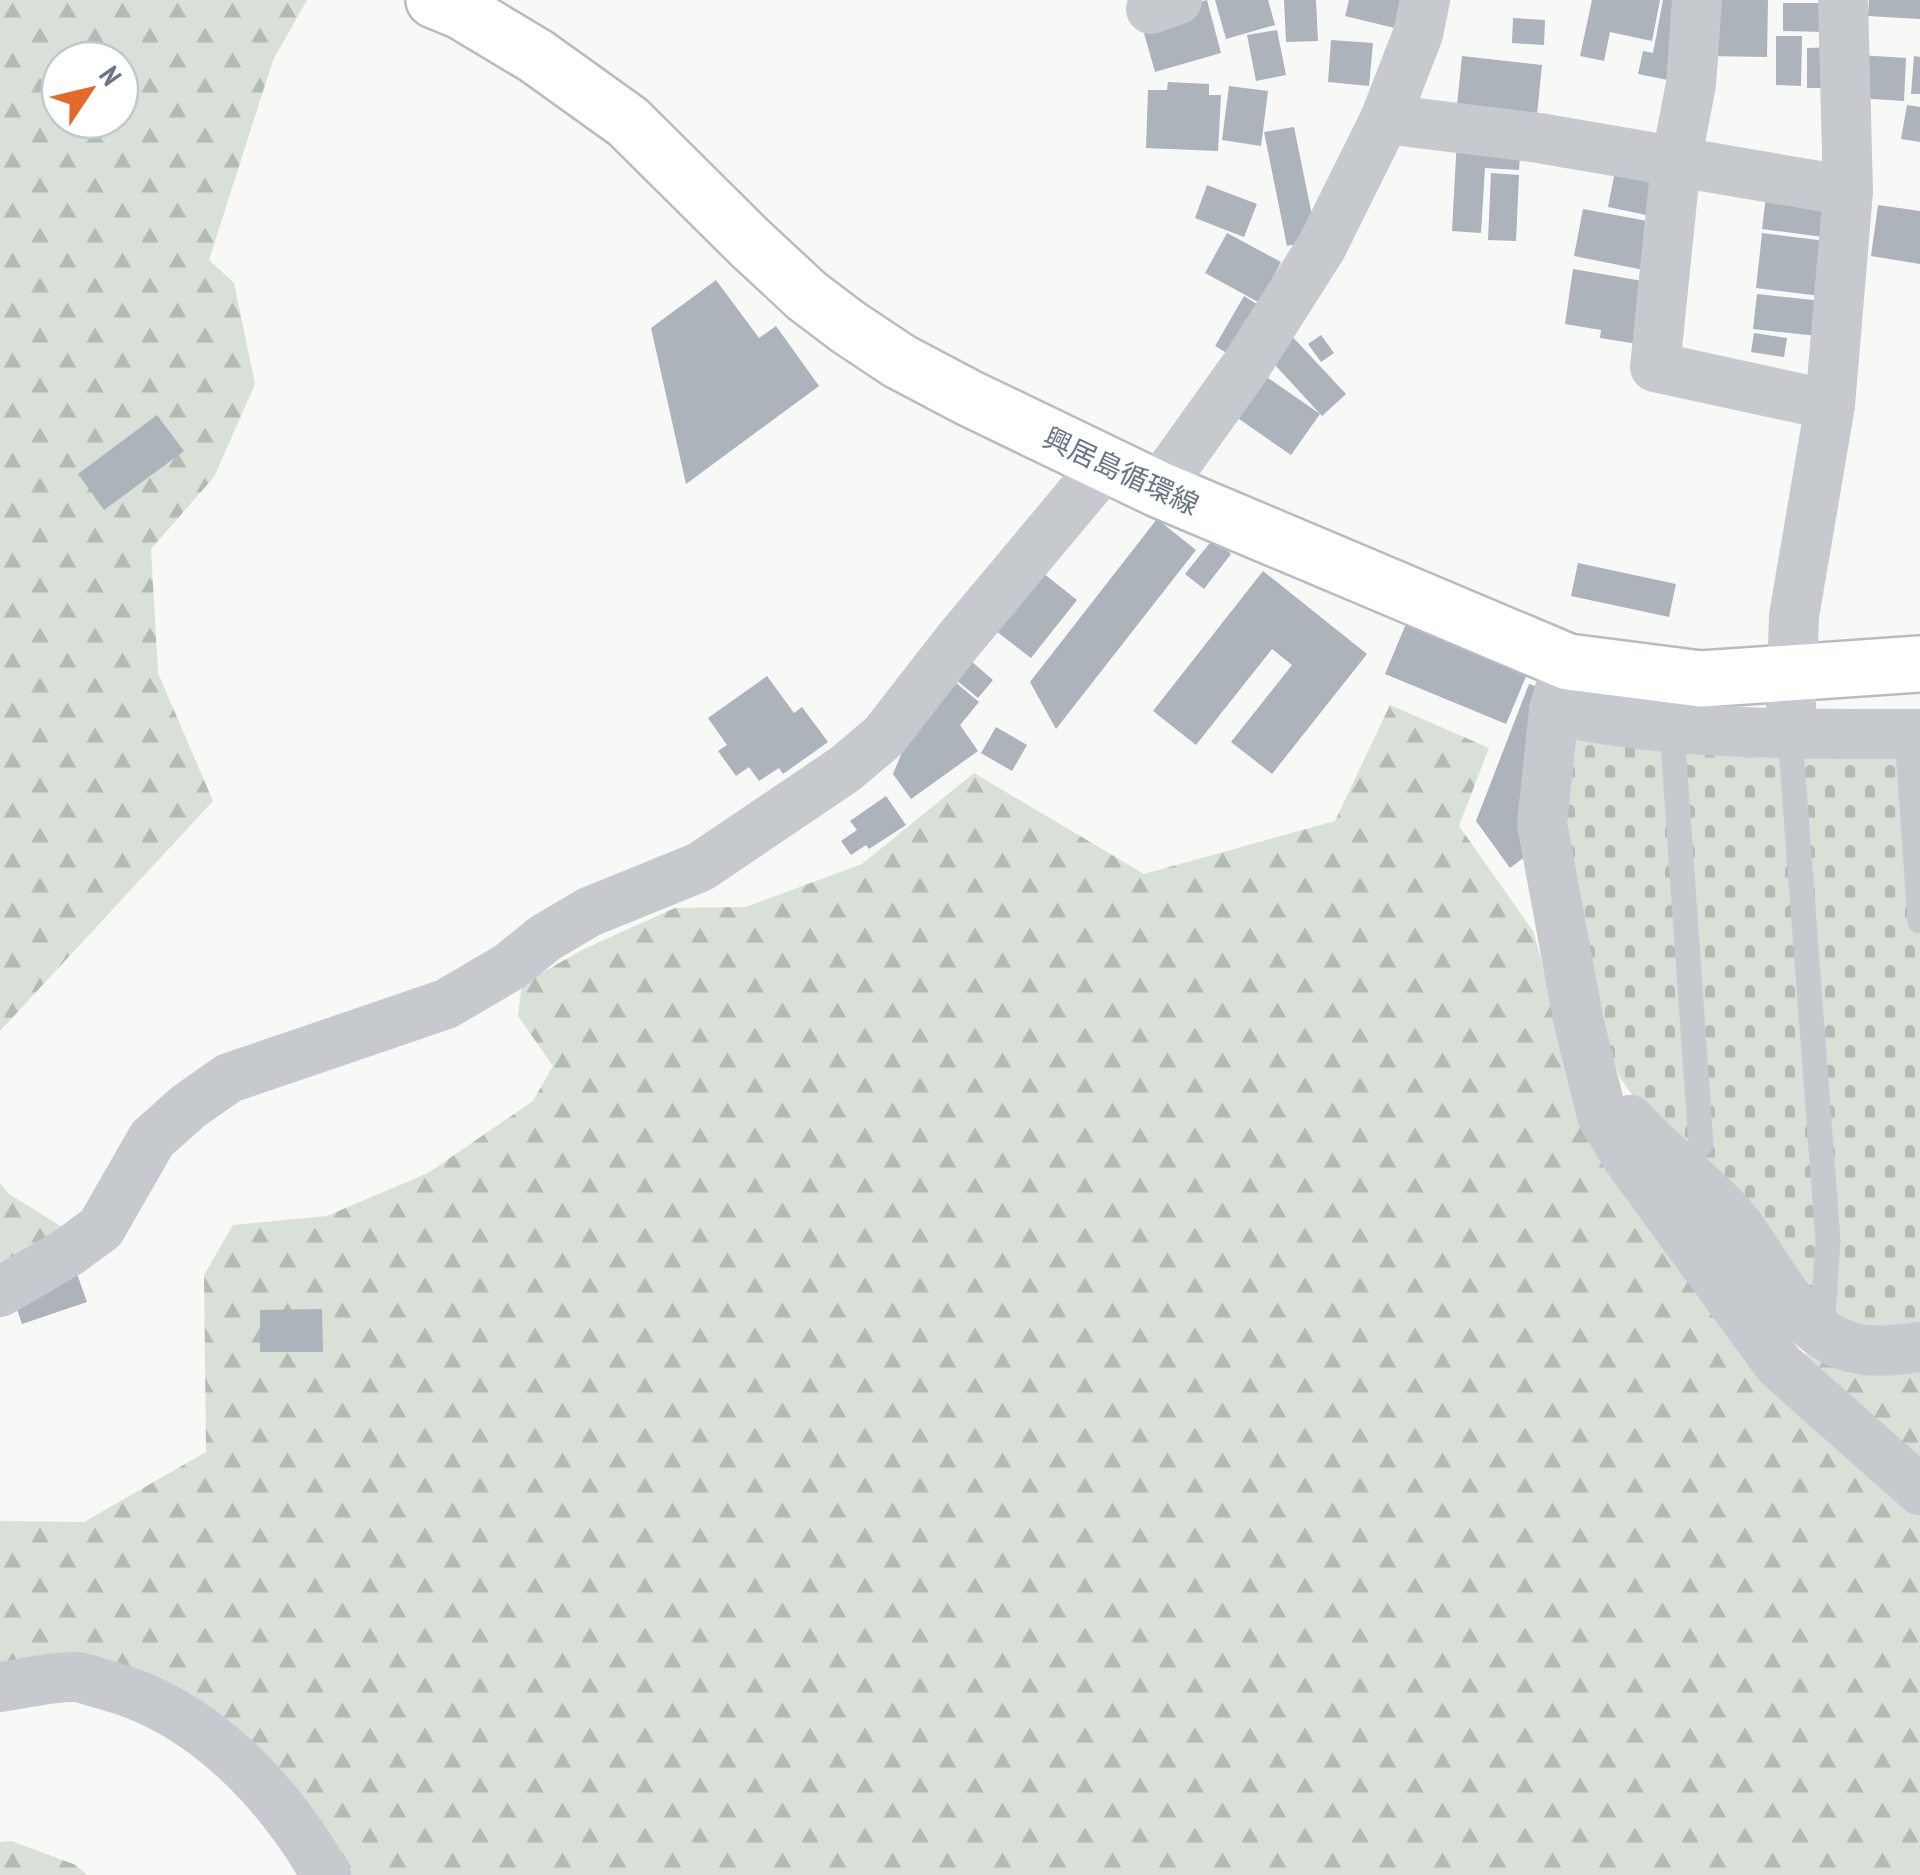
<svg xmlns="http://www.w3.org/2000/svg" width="1920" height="1875" viewBox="0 0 1920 1875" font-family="'PT Sans Narrow','Noto Sans JP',sans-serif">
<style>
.forest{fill:url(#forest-firs);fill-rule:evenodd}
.cemetery{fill:url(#cemetery-stones)}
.building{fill:#adb3bb}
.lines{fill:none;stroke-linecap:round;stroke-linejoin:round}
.secondary-casing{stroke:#b8bcc2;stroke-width:60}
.lane{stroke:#c6c9cd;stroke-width:25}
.street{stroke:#c6c9cd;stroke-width:50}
.secondary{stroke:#fff;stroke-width:55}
.labels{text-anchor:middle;stroke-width:10;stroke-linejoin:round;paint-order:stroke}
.street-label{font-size:28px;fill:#677587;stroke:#fff}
</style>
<defs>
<pattern id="forest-firs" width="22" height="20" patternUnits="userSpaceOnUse" patternTransform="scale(2.5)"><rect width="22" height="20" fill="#d9e0d7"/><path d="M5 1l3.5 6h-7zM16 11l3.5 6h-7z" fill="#b4bab4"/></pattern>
<pattern id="cemetery-stones" width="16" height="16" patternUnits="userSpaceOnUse" patternTransform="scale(2.5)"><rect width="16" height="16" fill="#d9e0d7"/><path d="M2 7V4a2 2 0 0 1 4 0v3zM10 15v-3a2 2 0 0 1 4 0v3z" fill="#b4bab4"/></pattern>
</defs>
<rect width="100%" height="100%" fill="#f8f8f6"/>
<!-- forest -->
<g class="forest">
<path d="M0 0H307L273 60 209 260 234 283 255 384 214 477 151 549 158 673 213 801 0 1031ZM60 60H120V120H60Z"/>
<path d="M1390 705 1489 748 1459 826 1533 931 1566 1044 1740 1336 1875 1372 1920 1367V1875H312L201 1748 118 1702 0 1689V1521L84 1522 206 1452 204 1275 233 1225 327 1216 428 1173 533 1101 553 1066 518 1016 522 984 584 949 675 908 746 907 862 864 974 773 1144 874 1335 821Z"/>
<path d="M0 1183 9 1194 72 1233 0 1305Z"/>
<path d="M11 1841 76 1865 87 1875H0V1842Z"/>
</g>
<!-- cemetery -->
<path class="cemetery" d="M1562 724 1920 743V1338L1836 1329 1657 1130 1619 1076 1602 1022 1555 824Z"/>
<!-- building -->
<g class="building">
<path d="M1207 0 1221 53 1155 72 1140 19Z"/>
<path d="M1215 0H1268L1275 25 1226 39Z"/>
<path d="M1284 0H1316L1318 41 1286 42Z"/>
<path d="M1349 0H1414L1407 31 1345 16Z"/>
<path d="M1592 0H1660L1652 41 1610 32 1604 61 1580 56Z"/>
<path d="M1663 0H1690L1683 83 1638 74 1643 51 1653 53Z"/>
<path d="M1706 0H1768L1767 57 1705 56Z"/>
<path d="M1869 0H1920V19L1868 16Z"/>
<path d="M1783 3H1826V32L1783 31Z"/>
<path d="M1513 18 1545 20 1544 45 1512 43Z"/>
<path d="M1277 30 1286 75 1256 81 1247 35Z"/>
<path d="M1776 36H1802L1801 86 1776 85Z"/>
<path d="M1331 40 1373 43 1369 86 1328 82Z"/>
<path d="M1838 47V88H1807V48Z"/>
<path d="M1859 55 1906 58 1904 101 1857 98Z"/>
<path d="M1462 56 1542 65 1536 125 1456 115Z"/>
<path d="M1914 56 1920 57V94H1911Z"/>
<path d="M1168 82 1209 84V95H1221L1218 151 1146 148 1148 90H1167Z"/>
<path d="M1229 86 1268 91 1261 146 1222 140Z"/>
<path d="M1907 105 1920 107V142L1901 139Z"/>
<path d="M1294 127 1317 240 1287 246 1264 132Z"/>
<path d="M1457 138 1521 142 1519 170 1485 168 1481 233 1452 231Z"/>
<path d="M1616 166 1664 176 1656 217 1608 207Z"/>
<path d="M1491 173 1519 175 1516 241 1488 240Z"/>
<path d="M1207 185 1257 204 1244 237 1195 218Z"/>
<path d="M1767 187 1836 197 1830 238 1762 229Z"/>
<path d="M1878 205 1920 211V264L1871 256Z"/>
<path d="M1583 209 1658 223 1649 271 1574 256Z"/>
<path d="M1227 233 1281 262 1260 303 1205 273Z"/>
<path d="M1762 233 1834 242 1828 297 1756 288Z"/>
<path d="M1573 269 1654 283 1644 345 1600 338 1601 330 1565 324Z"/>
<path d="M716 280 759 338 776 326 819 386 686 484 651 328Z"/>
<path d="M1757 294 1831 302 1827 337 1753 329Z"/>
<path d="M1244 296 1271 313 1242 362 1215 346Z"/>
<path d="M1288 332 1346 394 1322 416 1264 353Z"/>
<path d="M1754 333 1787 338 1784 357 1751 352Z"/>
<path d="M1321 335 1334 353 1321 362 1308 344Z"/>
<path d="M1258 371 1320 414 1291 455 1229 412Z"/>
<path d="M157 415 184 451 104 510 78 474Z"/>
<path d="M1157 519 1196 550 1056 729 1030 682Z"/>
<path d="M1213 539 1231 554 1204 589 1185 574Z"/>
<path d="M1578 563 1676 584 1669 617 1571 596Z"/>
<path d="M1038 569 1077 600 1031 658 991 627Z"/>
<path d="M1263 571 1367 654 1272 774 1231 742 1292 665 1272 649 1196 745 1153 711Z"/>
<path d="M1406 624 1527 674 1506 724 1385 674Z"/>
<path d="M971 661 993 680 978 698 955 679Z"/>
<path d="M767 676 794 713 802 707 828 742 783 774 779 768 759 781 749 767 736 776 718 751 727 745 708 718Z"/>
<path d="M955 682 979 702 960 725 978 751 911 799 893 774 908 738Z"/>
<path d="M1529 684 1547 690 1532 851 1510 868 1476 821Z"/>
<path d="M996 727 1027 745 1012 771 981 753Z"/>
<path d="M886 796 906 825 869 849 866 845 851 855 841 841 857 830 850 821Z"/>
<path d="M77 1274 87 1302 22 1324 12 1295Z"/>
<path d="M322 1309 323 1352H260V1310Z"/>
</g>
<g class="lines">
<defs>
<path id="secondary" d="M434 0 461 11 536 56 628 122 750 243 807 296 848 327 899 361 969 398 1158 489 1568 662 1701 679 1920 664"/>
</defs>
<!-- secondary casing -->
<use href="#secondary" class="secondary-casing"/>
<!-- lane -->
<g class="lane">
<path d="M1672 729 1701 1144"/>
<path d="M1907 734 1920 921"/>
<path d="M1790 735 1828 1241 1822 1331"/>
</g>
<!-- street -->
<g class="street">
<path d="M1697 0 1691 84 1676 162 1655 367 1830 405"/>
<path d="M1151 9 1177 0"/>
<path d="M1385 119 1539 138 1848 191"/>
<path d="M1158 489 1246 366 1322 246 1385 119 1418 34 1425 0"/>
<path d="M1568 662 1554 710 1542 824 1579 1023 1602 1115 1626 1156 1779 1365 1920 1490"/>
<path d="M1554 710C1675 736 1797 734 1920 734"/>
<path d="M1790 735 1794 616 1830 405 1848 191 1843 0"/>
<path d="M1630 1120C1659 1153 1694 1178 1724 1209 1767 1253 1791 1337 1859 1349 1879 1353 1900 1349 1920 1347"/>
<path d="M0 1292 67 1253 101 1228 152 1139 189 1106 229 1078 446 1004 509 967 545 938 589 912 700 867 845 769 884 736 958 641 1105 465"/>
<path d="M0 1687C24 1684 52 1676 76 1677 86 1678 97 1683 106 1685 202 1710 278 1791 326 1875"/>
</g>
<!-- secondary -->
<use href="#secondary" class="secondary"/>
</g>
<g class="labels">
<!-- street labels -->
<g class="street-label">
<text transform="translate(1121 471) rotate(25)" y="10">興居島循環線</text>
</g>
</g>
<!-- north arrow -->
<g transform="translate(90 90) rotate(55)"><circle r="48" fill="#ffffff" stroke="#c2c8cf" stroke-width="2.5"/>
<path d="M0-8L18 38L0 25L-18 38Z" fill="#e36a2b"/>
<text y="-15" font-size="28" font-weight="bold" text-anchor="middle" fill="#677587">N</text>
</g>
</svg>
